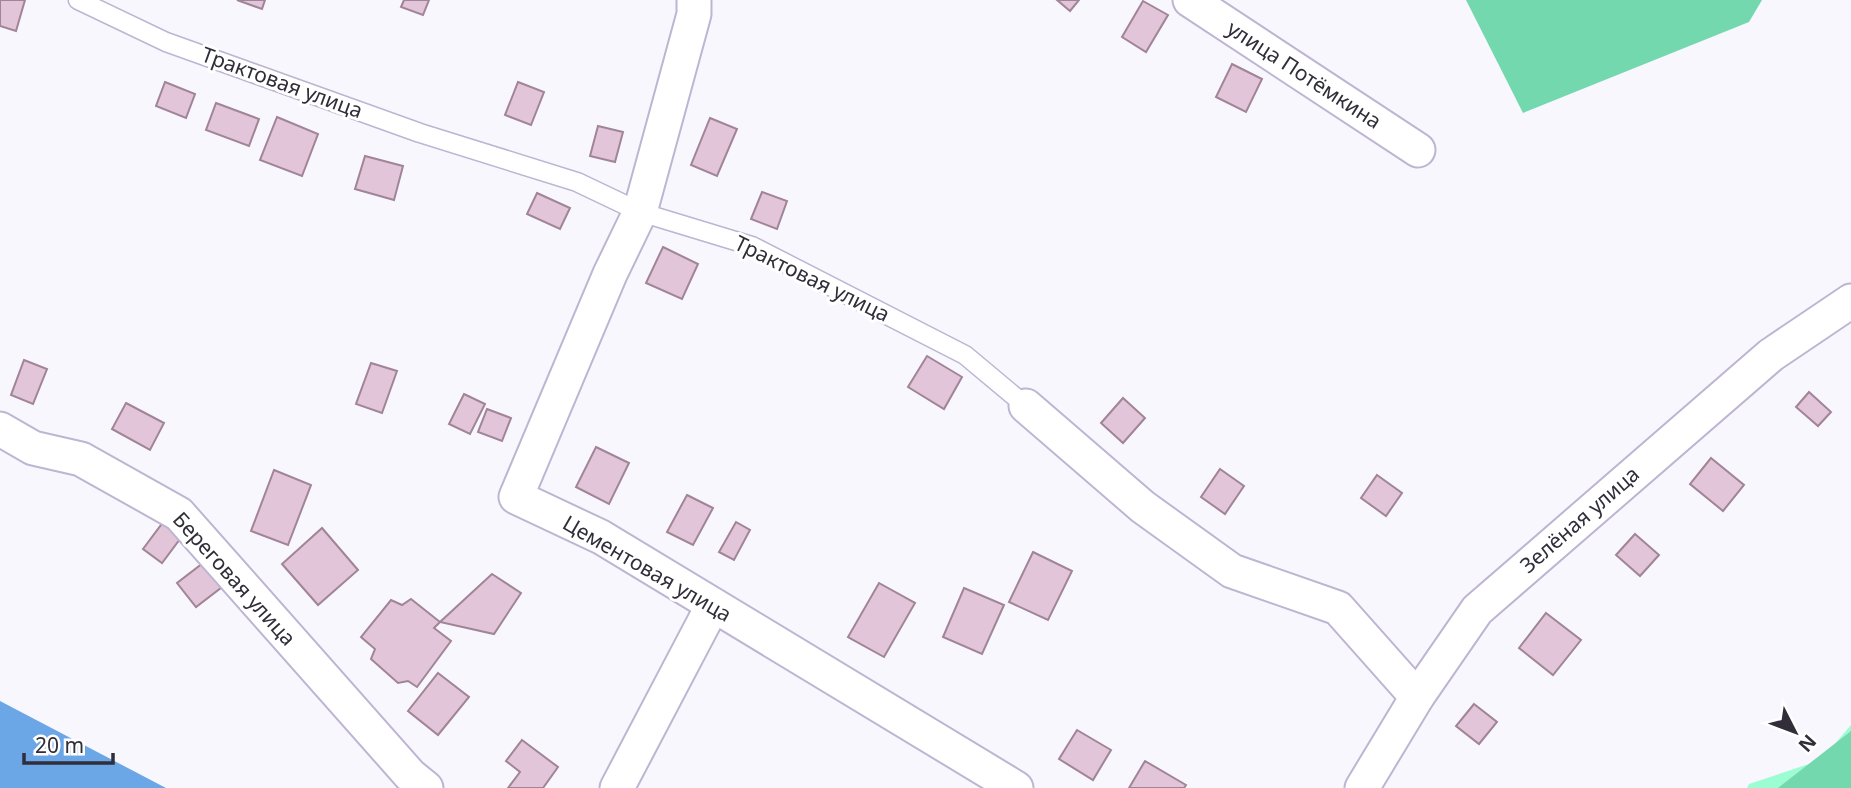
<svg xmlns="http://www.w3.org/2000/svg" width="1851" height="788" viewBox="0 0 1851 788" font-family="'Noto Sans',sans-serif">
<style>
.green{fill:#9bfdd1}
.forest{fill:#74d8ae}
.water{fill:#6ba6e6}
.building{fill:#e3c5d9;stroke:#a08497;stroke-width:2}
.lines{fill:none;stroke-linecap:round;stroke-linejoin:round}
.service-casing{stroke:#bdb5d2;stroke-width:21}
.minor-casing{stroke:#bdb5d2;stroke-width:37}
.service{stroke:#fff;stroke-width:18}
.minor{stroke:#fff;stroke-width:33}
.labels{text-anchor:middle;stroke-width:6;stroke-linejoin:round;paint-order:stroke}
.street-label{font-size:21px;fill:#312e3a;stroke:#fff}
</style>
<rect width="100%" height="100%" fill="#f9f7fe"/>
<!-- green -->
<path class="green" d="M1851 725V788H1747L1749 784 1821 760Z"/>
<!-- forest -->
<g class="forest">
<path d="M1466 0H1762L1749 22 1523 113Z"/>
<path d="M1851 731V788H1778Z"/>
</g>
<!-- water -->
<path class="water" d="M0 701 166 788H0Z"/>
<!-- building -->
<g class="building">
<path d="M0 0H25L16 31 0 26Z"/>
<path d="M237 0H265L262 9Z"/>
<path d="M404 0H429L423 15 401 7Z"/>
<path d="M1057 0H1079L1070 11Z"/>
<path d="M1143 1 1168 15 1146 52 1122 37Z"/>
<path d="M1232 64 1262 79 1246 112 1216 97Z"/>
<path d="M165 82 195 94 186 118 156 106Z"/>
<path d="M518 82 544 92 531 125 505 115Z"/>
<path d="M216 103 259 119 249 146 206 130Z"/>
<path d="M277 117 318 134 302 176 260 160Z"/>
<path d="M710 118 737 129 717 176 691 165Z"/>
<path d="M598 126 623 132 615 162 590 156Z"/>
<path d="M365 156 403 166 394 200 355 189Z"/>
<path d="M762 192 787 201 777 229 751 219Z"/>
<path d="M537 193 570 208 560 229 527 214Z"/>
<path d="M663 247 698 264 682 299 646 283Z"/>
<path d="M927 356 962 377 944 409 908 387Z"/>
<path d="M24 360 47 369 33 404 11 395Z"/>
<path d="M371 363 397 371 382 413 356 404Z"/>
<path d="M1809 392 1831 412 1818 426 1796 407Z"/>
<path d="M464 394 485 404 470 434 449 424Z"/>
<path d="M1123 398 1145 418 1123 443 1101 423Z"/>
<path d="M126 403 164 423 150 450 112 429Z"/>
<path d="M487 409 511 418 502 441 478 432Z"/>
<path d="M596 447 629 463 609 504 576 487Z"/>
<path d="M1711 458 1744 485 1723 511 1690 484Z"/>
<path d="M1220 469 1244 486 1225 514 1201 497Z"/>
<path d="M274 470 311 485 288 545 251 531Z"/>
<path d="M1377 475 1402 493 1386 516 1361 498Z"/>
<path d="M687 495 713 508 693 545 667 532Z"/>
<path d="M164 521 183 535 162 563 143 549Z"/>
<path d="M736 522 750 530 734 560 719 552Z"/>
<path d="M322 528 358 570 318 605 282 564Z"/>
<path d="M1635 534 1659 555 1640 576 1616 555Z"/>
<path d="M1033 552 1072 571 1048 620 1009 602Z"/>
<path d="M207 560 226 584 196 607 177 583Z"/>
<path d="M492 574 521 593 494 634 440 622Z"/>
<path d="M879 583 915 603 884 657 848 637Z"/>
<path d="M964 588 1004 605 982 654 943 637Z"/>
<path d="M411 599 440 622 434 628 451 641 417 687 408 681 398 683 371 659 375 649 361 637 391 600 402 605Z"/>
<path d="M1546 613 1581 640 1553 675 1519 648Z"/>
<path d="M438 673 469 697 438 735 408 711Z"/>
<path d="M1474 704 1497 722 1479 744 1456 726Z"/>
<path d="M1077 730 1111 750 1093 780 1059 759Z"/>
<path d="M522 740 558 767 543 788H508L520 772 506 761Z"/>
<path d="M1145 761 1186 785 1184 788H1129Z"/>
</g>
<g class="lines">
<defs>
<path id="service" d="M78 0 166 42 420 133 577 182 640 212 752 246 965 355 1026 406"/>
<g id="minor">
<path d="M694 0V14L640 212 610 274 516 497 601 537 1016 788"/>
<path d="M1190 0 1418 150"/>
<path d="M1026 406 1143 507 1232 571 1338 608 1417 697"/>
<path d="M0 429 33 448 81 459 179 514 410 775 426 788"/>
<path d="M617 788 712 607"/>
<path d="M1362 788 1417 697 1477 610 1771 355 1851 301"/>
</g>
</defs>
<!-- service casing -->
<use href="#service" class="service-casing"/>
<!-- minor casing -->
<use href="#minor" class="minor-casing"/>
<!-- service -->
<use href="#service" class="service"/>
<!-- minor -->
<use href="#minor" class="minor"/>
</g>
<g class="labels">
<!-- street labels -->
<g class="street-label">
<text transform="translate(1304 75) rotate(33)" y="7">улица Потёмкина</text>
<text transform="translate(282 83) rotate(20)" y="7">Трактовая улица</text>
<text transform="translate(812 279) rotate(26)" y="7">Трактовая улица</text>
<text transform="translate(1580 520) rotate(-41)" y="7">Зелёная улица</text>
<text transform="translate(647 569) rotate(30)" y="7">Цементовая улица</text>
<text transform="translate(234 579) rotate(48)" y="7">Береговая улица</text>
</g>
</g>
<!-- north arrow -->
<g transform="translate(1795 732) rotate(132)" stroke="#ffffff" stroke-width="5" paint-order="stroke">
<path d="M0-5L12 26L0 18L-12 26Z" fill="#312e3a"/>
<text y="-10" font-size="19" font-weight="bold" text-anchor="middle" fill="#312e3a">N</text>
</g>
<!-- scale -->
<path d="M24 753v10h89v-10" fill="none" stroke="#312e3a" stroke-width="3.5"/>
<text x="35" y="753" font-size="21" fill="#312e3a" stroke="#ffffff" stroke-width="5" paint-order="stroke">20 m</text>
</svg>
